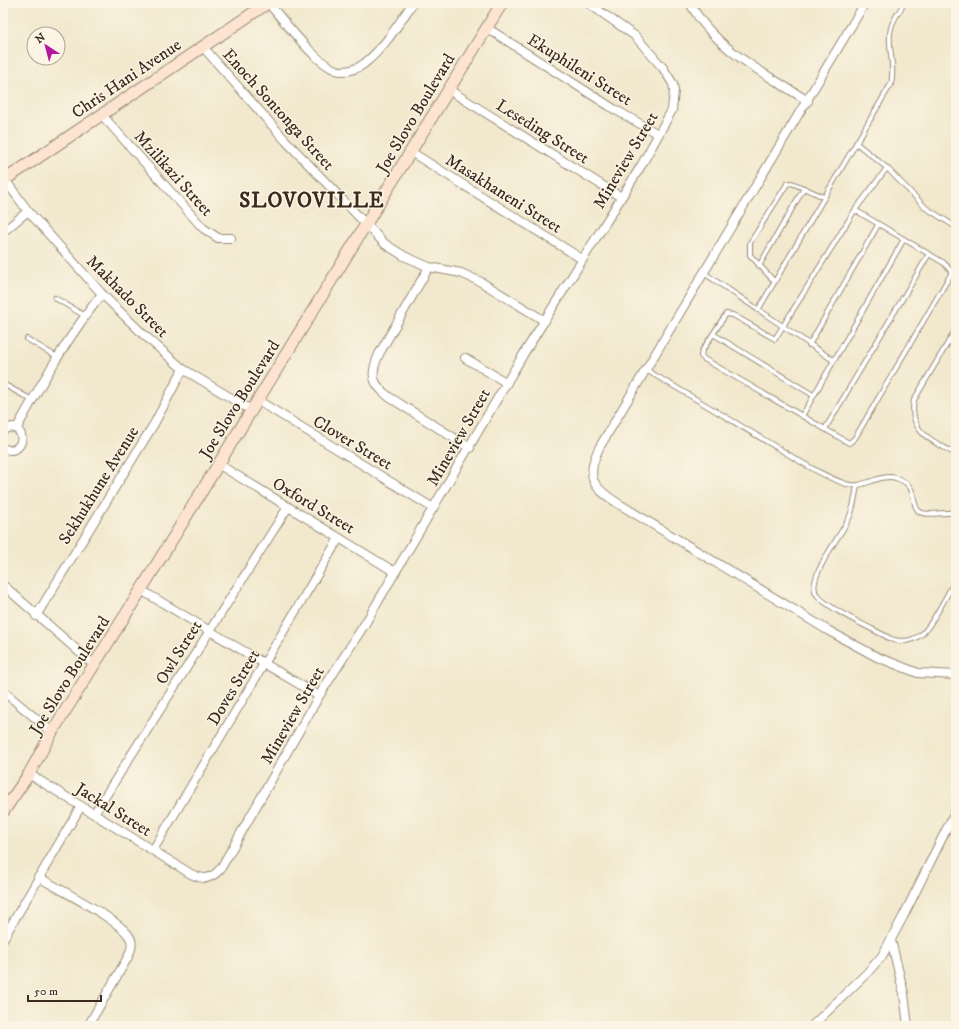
<svg xmlns="http://www.w3.org/2000/svg" width="959" height="1029" viewBox="0 0 959 1029" font-family="'IM FELL DW Pica',serif">
<style>
.lines{fill:none;stroke-linecap:round;stroke-linejoin:round}
.lane-casing{stroke:#968976;stroke-width:6}
.street-casing{stroke:#968976;stroke-width:10}
.secondary-casing{stroke:#968976;stroke-width:13}
.lane{stroke:#fff;stroke-width:4}
.street{stroke:#fff;stroke-width:8}
.secondary{stroke:#fde4d1;stroke-width:11}
.labels{text-anchor:middle;stroke-width:3;stroke-linejoin:round;paint-order:stroke}
.street-label{font-size:17px;fill:#3b2a1e;stroke:#fcf5e5}
.district-label{font-size:21px;font-weight:bold;letter-spacing:1px;fill:#3b2a1e;stroke:#fcf5e5}
</style>
<rect width="100%" height="100%" fill="#fcf5e5"/>
<filter id="ink" filterUnits="userSpaceOnUse"><feTurbulence type="fractalNoise" baseFrequency=".025" numOctaves="2"/><feDisplacementMap in="SourceGraphic" scale="8" xChannelSelector="R" yChannelSelector="G"/><feConvolveMatrix kernelMatrix="1 2 1 2 8 2 1 2 1" color-interpolation-filters="sRGB"/></filter>
<filter id="wash" filterUnits="userSpaceOnUse"><feTurbulence type="fractalNoise" baseFrequency=".012" numOctaves="4" result="noise"/><feDisplacementMap in="SourceGraphic" scale="16" xChannelSelector="R" yChannelSelector="G"/><feGaussianBlur stdDeviation="0.9" result="paint"/><feColorMatrix in="noise" values="0 0 0 0 0 0 0 0 0 0 0 0 0 0 0 0 0 1.4 0 .05"/><feComposite in="paint" operator="in"/></filter>
<g filter="url(#wash)">
<rect width="100%" height="100%" fill="#f1e8cd"/>
</g>
<g filter="url(#ink)">
<g class="lines">
<defs>
<g id="lane">
<path d="M856 143 887 168 926 208 956 227"/>
<path d="M855 210 944 263 951 271V274L855 438 849 443 704 359 701 356 702 351 726 314 733 315 775 339 855 210 887 168"/>
<path d="M759 266 804 188"/>
<path d="M704 273 833 360"/>
<path d="M774 281 750 255V243L787 184 792 183 824 197"/>
<path d="M55 298 85 316"/>
<path d="M758 310 891 84C896 64 886 45 891 28 893 19 900 11 904 3"/>
<path d="M956 329 914 400C908 433 933 441 956 454"/>
<path d="M713 334 813 395"/>
<path d="M27 339 57 357"/>
<path d="M809 345 878 225"/>
<path d="M646 370C688 394 729 419 771 444 795 458 820 475 846 484 862 490 879 473 896 478 921 486 909 505 920 512 930 517 945 511 956 513"/>
<path d="M3 384 32 400"/>
<path d="M802 416 904 239"/>
<path d="M825 429 929 254"/>
<path d="M857 486C855 496 854 506 850 516 844 532 804 580 817 595 828 609 873 629 891 639 902 643 914 641 923 633 932 625 949 591 956 579"/>
</g>
<g id="street">
<path d="M268 3C285 21 314 62 336 70 345 73 358 69 365 63 385 47 399 23 413 3"/>
<path d="M690 3C714 49 766 74 808 101"/>
<path d="M865 3 599 448C585 478 592 487 619 504L829 631 877 657 918 673 956 675"/>
<path d="M487 28 614 109 658 134"/>
<path d="M203 47 286 141 385 244 404 256 429 267 461 273 481 282 545 321"/>
<path d="M449 90 621 197"/>
<path d="M102 115 203 228 218 238H231"/>
<path d="M411 152 582 259"/>
<path d="M5 180 28 211 102 294 143 334 183 369 251 410"/>
<path d="M3 232 28 211"/>
<path d="M429 267 379 354C370 374 371 383 389 397L470 448"/>
<path d="M465 358 507 383"/>
<path d="M257 400 433 508"/>
<path d="M17 428C42 382 69 335 102 294"/>
<path d="M3 429 13 427C30 434 19 457 3 448"/>
<path d="M218 464 395 572"/>
<path d="M3 585 94 665"/>
<path d="M141 590 319 696"/>
<path d="M36 616 154 424 183 369"/>
<path d="M3 691 52 732"/>
<path d="M29 774 191 874C204 880 211 880 221 868L319 696 366 622 523 355 641 166 672 110 674 91 673 84 663 68 635 36 588 3"/>
<path d="M94 814 288 507"/>
<path d="M153 850 339 538"/>
<path d="M38 877C59 889 118 919 129 936 134 943 131 950 128 957L88 1026"/>
<path d="M3 939 81 806"/>
<path d="M891 940 904 994 908 1026"/>
<path d="M812 1026 867 973 882 956 903 917 956 810"/>
</g>
<g id="secondary">
<path d="M3 181 268 3"/>
<path d="M3 812 29 774 52 732 141 590 502 3"/>
</g>
</defs>
<!-- lane casing -->
<use href="#lane" class="lane-casing"/>
<!-- street casing -->
<use href="#street" class="street-casing"/>
<!-- secondary casing -->
<use href="#secondary" class="secondary-casing"/>
<!-- lane -->
<use href="#lane" class="lane"/>
<!-- street -->
<use href="#street" class="street"/>
<!-- secondary -->
<use href="#secondary" class="secondary"/>
</g>
</g>
<g class="labels">
<!-- street labels -->
<g class="street-label">
<text transform="translate(580 69) rotate(32)" y="6">Ekuphileni Street</text>
<text transform="translate(126 78) rotate(-34)" y="6">Chris Hani Avenue</text>
<text transform="translate(279 109) rotate(48)" y="6">Enoch Sontonga Street</text>
<text transform="translate(415 113) rotate(-59)" y="6">Joe Slovo Boulevard</text>
<text transform="translate(543 131) rotate(32)" y="6">Leseding Street</text>
<text transform="translate(625 160) rotate(-59)" y="6">Mineview Street</text>
<text transform="translate(174 173) rotate(48)" y="6">Mzilikazi Street</text>
<text transform="translate(504 193) rotate(32)" y="6">Masakhaneni Street</text>
<text transform="translate(128 296) rotate(45)" y="6">Makhado Street</text>
<text transform="translate(239 399) rotate(-58)" y="6">Joe Slovo Boulevard</text>
<text transform="translate(458 437) rotate(-60)" y="6">Mineview Street</text>
<text transform="translate(353 442) rotate(31)" y="6">Clover Street</text>
<text transform="translate(98 485) rotate(-58)" y="6">Sekhukhune Avenue</text>
<text transform="translate(314 505) rotate(31)" y="6">Oxford Street</text>
<text transform="translate(178 652) rotate(-58)" y="6">Owl Street</text>
<text transform="translate(69 675) rotate(-58)" y="6">Joe Slovo Boulevard</text>
<text transform="translate(233 687) rotate(-59)" y="6">Doves Street</text>
<text transform="translate(292 715) rotate(-60)" y="6">Mineview Street</text>
<text transform="translate(114 809) rotate(32)" y="6">Jackal Street</text>
</g>
<!-- district labels -->
<g class="district-label">
<text x="312" y="207">SLOVOVILLE</text>
</g>
</g>
<!-- margin -->
<rect width="959" height="1029" fill="none" stroke="#fcf5e5" stroke-width="16"/>
<!-- north arrow -->
<g transform="translate(46 46) rotate(324)"><circle r="19" fill="#fcf5e5" stroke="#afa495"/>
<path d="M0-3L7 15L0 10L-7 15Z" fill="#b5179e"/>
<text y="-6" font-size="11" font-weight="bold" text-anchor="middle" fill="#3b2a1e">N</text>
</g>
<!-- scale -->
<path d="M28 995v6h73v-6" fill="none" stroke="#3b2a1e" stroke-width="2"/>
<text x="34" y="995" font-size="12" fill="#3b2a1e" stroke="#fcf5e5" stroke-width="3" paint-order="stroke">50 m</text>
</svg>
